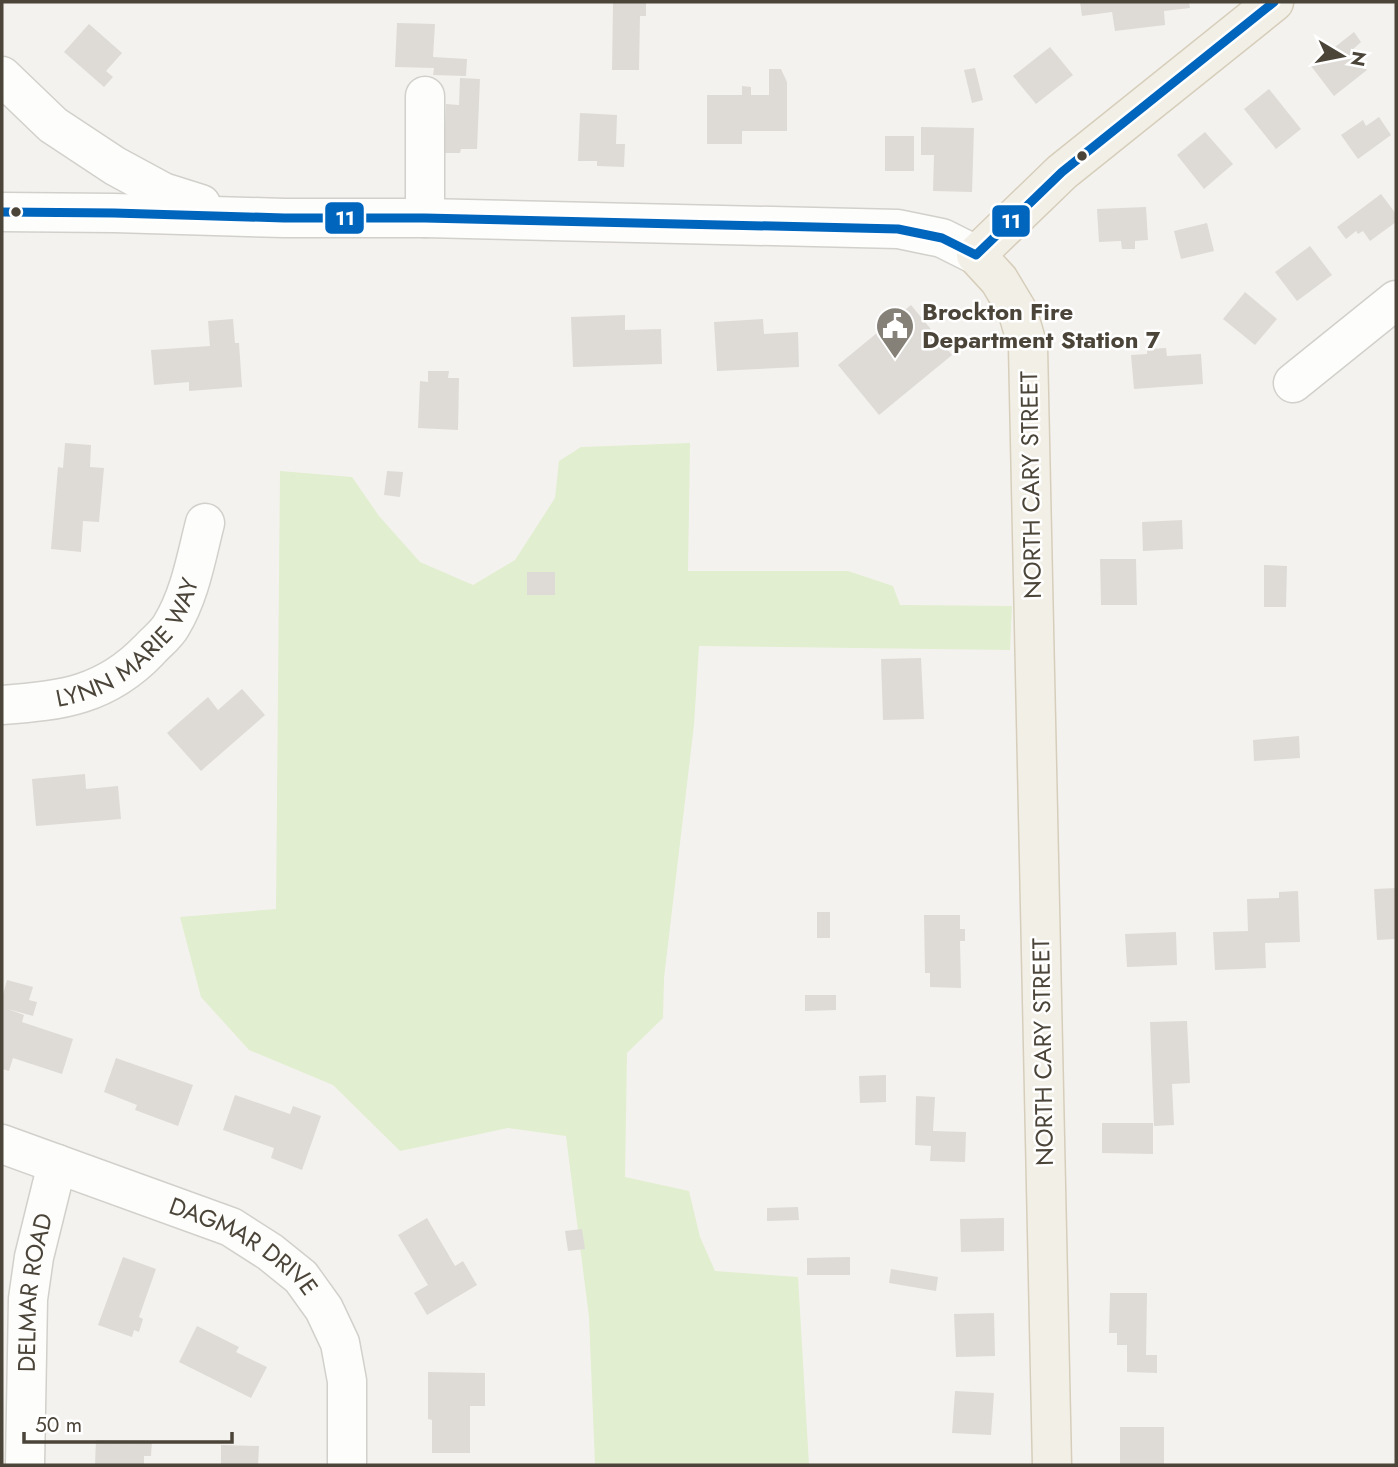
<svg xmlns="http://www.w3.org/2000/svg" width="1398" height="1467" viewBox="0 0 1398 1467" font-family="Jost,sans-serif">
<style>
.green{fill:#e1eecf}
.building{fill:#dedbd6}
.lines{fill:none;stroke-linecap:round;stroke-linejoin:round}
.minor-casing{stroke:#d2d0cb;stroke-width:41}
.major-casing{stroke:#d6cebb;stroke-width:41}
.minor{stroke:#fdfdfc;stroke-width:38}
.major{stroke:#f2efe6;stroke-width:38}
.bus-1-casing{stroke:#fff;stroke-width:14}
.bus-1{stroke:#0065bd;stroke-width:9}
.bus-dot{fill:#4b4439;stroke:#fff;stroke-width:2.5}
.labels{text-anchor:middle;stroke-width:5;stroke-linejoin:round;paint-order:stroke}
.poi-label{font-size:24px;font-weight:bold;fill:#4b4439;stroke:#fff;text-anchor:start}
.street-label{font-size:24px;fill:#4b4439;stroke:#fff}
.line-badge{stroke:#fff;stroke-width:2.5}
.badge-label{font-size:19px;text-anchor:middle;font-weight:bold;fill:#fff}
</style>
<rect width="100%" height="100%" fill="#f4f2ee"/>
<!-- green -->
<path class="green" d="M690 443 688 571H848L893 586 900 605 1012 606 1010 650 699 646 694 725 664 978 663 1018 627 1053 625 1177 689 1191 700 1237 715 1271 798 1277 809 1465H595L589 1317 566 1136 508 1128 400 1151 333 1085 249 1050 201 997 180 917 276 909 280 471 352 477 379 516 420 562 473 585 515 560 555 498 559 461 581 447Z"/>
<!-- building -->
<g class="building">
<path d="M613 2H646V16H640L639 70H612Z"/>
<path d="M1080 2H1189L1190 8 1164 11 1165 25 1115 31 1112 12 1082 16Z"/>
<path d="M397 23 435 24 433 57 467 59 466 76 433 75 434 68 395 67Z"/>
<path d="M89 24 122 53 106 71 113 77 104 87 64 52Z"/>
<path d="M1354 32 1361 42 1352 50 1367 70 1334 96 1311 66Z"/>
<path d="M1050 47 1073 75 1036 104 1013 76Z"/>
<path d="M975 68 983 100 972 103 964 70Z"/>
<path d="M769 69H781L787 82V131H742V144H707V95H742V86L751 87V95H769Z"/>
<path d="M460 78 480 79 477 149H461L460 153H444L446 104 459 105Z"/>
<path d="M1269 89 1301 129 1276 149 1244 109Z"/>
<path d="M580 113 617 115 616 144H625L624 167 597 166V161H578Z"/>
<path d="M1379 117 1391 135 1358 159 1341 135 1363 120 1366 126Z"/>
<path d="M921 127 974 128 972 192 933 191 934 155H921Z"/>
<path d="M1205 132 1233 164 1204 189 1177 155Z"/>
<rect x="885" y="136" width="29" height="35"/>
<path d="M1381 194 1396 214V222L1370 241 1363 231 1358 234 1356 231 1346 239 1337 227Z"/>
<path d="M1146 207 1148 240 1135 241V249H1122L1121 241 1099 242 1097 209Z"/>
<path d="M1207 223 1214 251 1181 259 1174 231Z"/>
<path d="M1310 246 1332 275 1297 301 1275 272Z"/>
<path d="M1245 292 1277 319 1255 345 1223 319Z"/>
<path d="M911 305 952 355 879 415 838 365Z"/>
<path d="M625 315V330L661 329 662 364 573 367 571 317Z"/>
<path d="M233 319 235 343H239L242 387 189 391V382L154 385 151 350 210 346 208 321Z"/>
<path d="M763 319 764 334 798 332 799 367 717 371 714 322Z"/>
<path d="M1166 348 1167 356 1201 354 1203 384 1134 389 1131 355 1147 354V349Z"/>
<path d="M428 371H449L448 378H459L458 430 418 428 420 381 428 382Z"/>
<path d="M65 443 91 445 90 467 104 468 99 522 83 521 81 552 51 549 58 467 63 468Z"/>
<path d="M387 471 403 472 400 497 384 495Z"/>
<path d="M1182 520 1183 549 1143 551 1142 522Z"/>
<path d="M1100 559H1136L1137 605H1101Z"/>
<path d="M1264 565 1287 566 1286 607H1264Z"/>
<rect x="527" y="572" width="28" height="23"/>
<path d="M921 658 924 719 883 720 881 659Z"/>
<path d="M242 689 265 715 201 771 167 733 208 697 218 710Z"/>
<path d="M1299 736 1300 758 1254 761 1253 740Z"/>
<path d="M85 774 86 789 118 786 121 819 36 826 32 779Z"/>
<path d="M1396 888V939L1377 940 1374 889Z"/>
<path d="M1298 891 1300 942 1265 943 1266 968 1215 970 1213 932 1248 931 1247 899 1279 898V892Z"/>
<rect x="817" y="912" width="13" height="26"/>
<path d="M924 915H960V929H965V941H960L961 988 930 987V973H925Z"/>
<path d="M1176 932 1177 965 1127 967 1125 934Z"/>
<path d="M7 980 33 987 29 1000 37 1002 33 1016 8 1009 24 1015 22 1022 73 1039 62 1074 13 1058 9 1071 2 1069V998Z"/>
<path d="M805 995H836V1010L805 1011Z"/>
<path d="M1187 1021 1190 1083 1172 1084 1174 1125 1154 1126 1150 1022Z"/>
<path d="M116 1058 193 1085 178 1126 135 1110 137 1105 104 1092Z"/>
<path d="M886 1075V1102L860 1103 859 1076Z"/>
<path d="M235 1095 290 1114 293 1106 321 1116 302 1170 271 1158 274 1148 223 1130Z"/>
<path d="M916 1096 935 1097 933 1131 966 1132 965 1162 930 1161 931 1146 915 1145Z"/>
<path d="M1102 1123H1153V1154L1102 1153Z"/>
<path d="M798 1207 799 1220 767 1221V1208Z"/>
<path d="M427 1218 455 1266 463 1261 477 1285 427 1315 414 1293 428 1285 398 1235Z"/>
<path d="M1004 1218V1251L961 1252 960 1219Z"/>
<path d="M582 1229 585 1249 568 1251 565 1231Z"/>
<path d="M123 1257 156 1269 139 1317 143 1319 139 1332 134 1330 132 1337 98 1325Z"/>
<path d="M850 1257V1275H807V1258Z"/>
<path d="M891 1269 938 1277 936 1291 889 1283Z"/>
<path d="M1110 1293H1147L1146 1355H1157V1373L1127 1372V1345H1117V1333H1109Z"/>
<path d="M994 1313 995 1356 956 1357 954 1314Z"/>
<path d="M197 1326 239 1347 236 1352 267 1367 251 1398 179 1362Z"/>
<path d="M428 1372 485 1373V1406H470V1453H432V1420L428 1419Z"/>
<path d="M955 1391 994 1393 991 1435 952 1433Z"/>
<rect x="1120" y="1427" width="44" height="38"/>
<path d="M96 1440 152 1441 151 1456H144V1464H138L137 1465H95Z"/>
<path d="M221 1445 259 1446 258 1465H221Z"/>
</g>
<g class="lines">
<defs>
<g id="minor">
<path d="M2 76 53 125 115 166 163 192 201 204"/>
<path d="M425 96V218"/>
<path d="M2 212 114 213 284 218H425L898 229 942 238 976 255"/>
<path d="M1293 383 1396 300"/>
<path id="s1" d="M2 705C62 701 106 695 149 650 156 642 166 635 171 626 190 595 196 558 205 523"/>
<path id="s2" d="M2 1144 231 1227 270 1252 301 1277 324 1309 340 1343 347 1381V1465"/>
<path id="s3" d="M25 1465 28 1299 34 1257 57 1164"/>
</g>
<path id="major" d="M1052 1465 1028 347 1017 310 999 280 976 255 1062 172 1274 2"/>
</defs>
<!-- minor casing -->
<use href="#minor" class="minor-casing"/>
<!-- major casing -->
<use href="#major" class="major-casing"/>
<!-- minor -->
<use href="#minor" class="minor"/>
<!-- major -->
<use href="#major" class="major"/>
<defs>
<path id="bus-1" d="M2 212 114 213 284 218H425L898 229 942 238 976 255 1062 172 1274 2"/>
</defs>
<!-- bus-1 casing -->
<use href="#bus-1" class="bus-1-casing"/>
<!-- bus-1 -->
<use href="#bus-1" class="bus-1"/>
</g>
<!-- icons -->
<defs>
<symbol id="civic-pin" viewBox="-11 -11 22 30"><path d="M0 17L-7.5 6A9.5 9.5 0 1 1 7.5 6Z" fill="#868178" stroke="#fff"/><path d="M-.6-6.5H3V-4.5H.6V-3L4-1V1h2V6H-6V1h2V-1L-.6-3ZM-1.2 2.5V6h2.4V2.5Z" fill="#fff"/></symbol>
</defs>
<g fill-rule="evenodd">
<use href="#civic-pin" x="873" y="304" width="44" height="60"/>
</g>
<!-- markers -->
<g class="bus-dot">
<circle cx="1082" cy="156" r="6"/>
<circle cx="16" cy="212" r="6"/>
</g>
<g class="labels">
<!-- poi labels -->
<g class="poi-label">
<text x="922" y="320">Brockton Fire<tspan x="922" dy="28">Department Station 7</tspan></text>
</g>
<!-- street labels -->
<g class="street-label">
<text transform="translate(1031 485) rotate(-91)" y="8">NORTH CARY STREET</text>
<text dy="8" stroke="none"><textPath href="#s1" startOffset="150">LYNN MARIE WAY</textPath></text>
<text transform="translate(1043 1052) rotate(-91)" y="8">NORTH CARY STREET</text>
<text dy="8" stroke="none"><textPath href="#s2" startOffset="264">DAGMAR DRIVE</textPath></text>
<text dy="8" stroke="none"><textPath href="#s3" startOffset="173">DELMAR ROAD</textPath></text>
</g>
</g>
<g class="line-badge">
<rect x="324" y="201" width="41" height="34" rx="7" fill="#0065bd"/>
<rect x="991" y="204" width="40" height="34" rx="7" fill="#0065bd"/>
</g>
<g class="badge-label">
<text x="345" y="225">11</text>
<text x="1011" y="228">11</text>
</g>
<!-- border -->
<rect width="1398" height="1467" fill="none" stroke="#4b4439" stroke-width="7"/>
<!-- north arrow -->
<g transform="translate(1342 56) rotate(100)" stroke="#ffffff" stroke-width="5" paint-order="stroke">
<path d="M0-5L12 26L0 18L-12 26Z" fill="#4b4439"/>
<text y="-10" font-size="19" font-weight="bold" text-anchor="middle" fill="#4b4439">N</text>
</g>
<!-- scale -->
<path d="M24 1432v10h208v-10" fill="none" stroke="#4b4439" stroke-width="3.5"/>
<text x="35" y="1432" font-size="21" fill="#4b4439" stroke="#ffffff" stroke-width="5" paint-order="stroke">50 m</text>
</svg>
